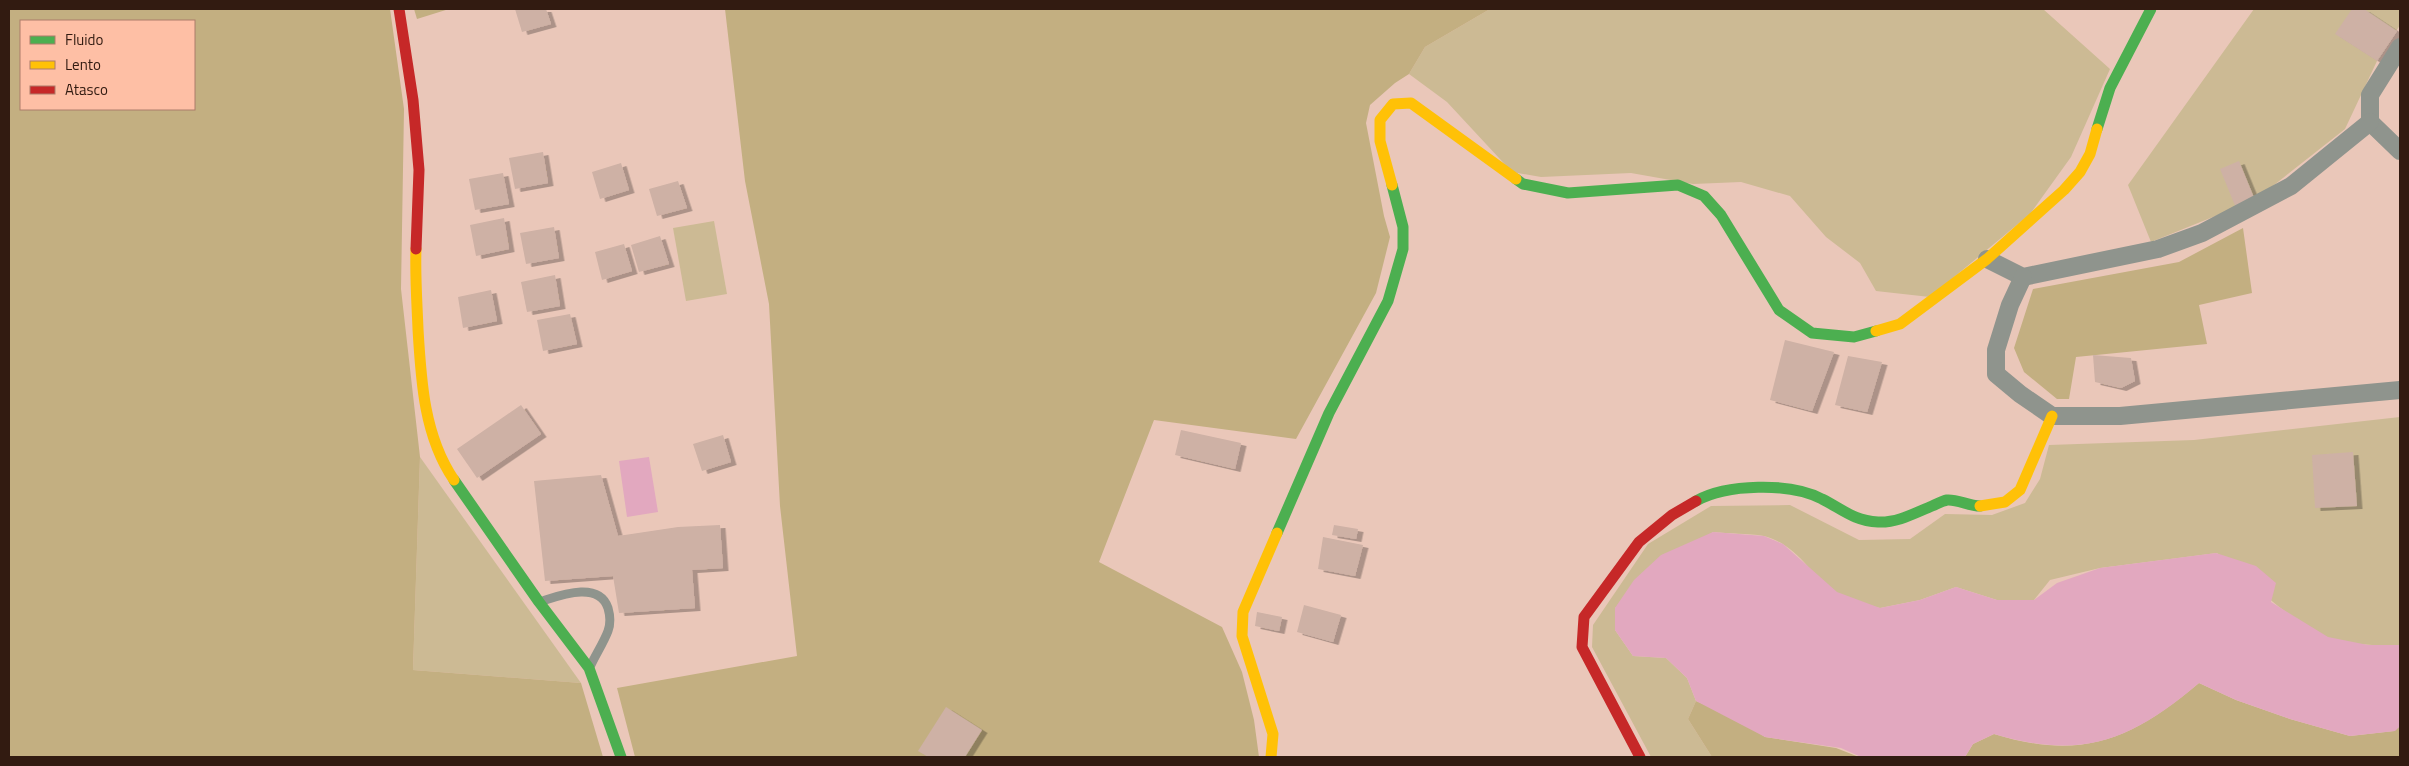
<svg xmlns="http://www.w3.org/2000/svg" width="2409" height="766" viewBox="0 0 2409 766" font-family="'Titillium Web',sans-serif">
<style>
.green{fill:#ccba94}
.forest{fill:#c3af81;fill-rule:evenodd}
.water{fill:#e2a8bf}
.building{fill:#ceb1a5;filter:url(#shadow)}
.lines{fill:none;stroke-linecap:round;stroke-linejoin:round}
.lane{stroke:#8f948d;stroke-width:9}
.street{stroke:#8f948d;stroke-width:18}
.fast{stroke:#4caf50;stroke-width:11}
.slow{stroke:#ffc107;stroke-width:11}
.jam{stroke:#c62828;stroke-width:11}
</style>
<defs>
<filter id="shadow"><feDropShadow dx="5.5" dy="3" stdDeviation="0" flood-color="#0004"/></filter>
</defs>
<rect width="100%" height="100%" fill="#eac7b9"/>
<!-- green -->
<g class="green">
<path d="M1490 9H2043L2110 69 2071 157 2030 214 1930 297 1876 291 1860 263 1826 237 1790 196 1741 182 1693 184 1631 173 1541 177 1512 172 1447 102 1409 74 1425 47Z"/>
<path d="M2254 9H2400V25L2377 61 2345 129 2255 200 2151 242 2128 185Z"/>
<path d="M714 221 727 294 686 301 673 228Z"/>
<path d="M2400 417V645C2377 645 2349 647 2327 637 2285 617 2251 583 2217 553L2100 568 2050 580 2034 600H1997L1956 587 1920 600 1880 608 1830 596C1814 573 1793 543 1764 536 1748 533 1729 534 1713 532L1615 608V630L1633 656 1666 658 1687 678 1696 701 1688 719 1712 757H1651L1592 647 1593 625 1648 544 1711 506 1790 505 1859 540 1910 539 1945 514 1992 515 2025 503 2040 479 2049 445 2194 440Z"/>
<path d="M420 457 581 683 413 670Z"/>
</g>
<!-- forest -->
<g class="forest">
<path d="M9 9H390L404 109 401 289 420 457 413 670 581 683 603 757H9ZM21 21H194V109H21Z"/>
<path d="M414 9H449L417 19Z"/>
<path d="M725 9H1490L1425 47 1409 74 1395 83 1370 105 1366 123 1384 216 1390 237 1376 293 1296 439 1154 420 1099 562 1222 627 1242 672 1254 720 1259 757H635L617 688 797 656 780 506 769 304 745 181Z"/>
<path d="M2243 228 2252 293 2199 305 2207 344 2076 357 2069 399H2057L2024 372 2014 348 2033 289 2179 262Z"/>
<path d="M2199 683 2236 700 2290 719 2350 736 2394 731 2400 726V757H1965L1973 744 1994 734C2082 761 2131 740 2199 683Z"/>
<path d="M1696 701 1742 721 1765 737 1836 748 1859 757H1712L1688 719Z"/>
</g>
<!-- water -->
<g class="water">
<path d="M649 457 658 512 627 517 619 461Z"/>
<path d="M1713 532 1764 536 1783 544 1837 592 1880 608 1920 600 1956 587 1997 600H2034L2057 583 2100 568 2216 553 2256 566 2276 583 2271 602 2328 637 2368 645H2400V726L2395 731 2350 736 2290 719 2236 700 2199 683C2131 741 2082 760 1994 734L1973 744 1965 757H1861L1841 748 1765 737 1696 701 1687 678 1666 658 1633 656 1615 630V608L1634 580 1661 555Z"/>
</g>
<!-- building -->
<g class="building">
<path d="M515 9H546L551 24 522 32Z"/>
<path d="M2352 9H2364L2397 31 2377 61 2335 34Z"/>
<path d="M543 152 548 183 515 189 509 158Z"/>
<path d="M2239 161 2255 200 2236 208 2220 169Z"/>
<path d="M621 163 629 190 600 199 592 172Z"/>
<path d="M503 173 509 204 475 210 469 179Z"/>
<path d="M678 181 687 208 657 216 649 189Z"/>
<path d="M504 218 509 249 476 256 470 225Z"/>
<path d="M554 227 559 258 526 264 520 233Z"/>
<path d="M660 236 669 264 639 272 631 245Z"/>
<path d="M624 244 632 271 602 280 595 252Z"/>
<path d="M555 275 560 306 527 312 521 282Z"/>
<path d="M491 290 497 321 463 328 458 297Z"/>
<path d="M570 314 577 344 543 351 537 320Z"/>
<path d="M1785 340 1834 352 1812 411 1770 400Z"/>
<path d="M2093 355 2131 358 2135 381 2121 388 2095 382Z"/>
<path d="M1848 356 1882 362 1867 412 1835 405Z"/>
<path d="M521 405 541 434 477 478 457 449Z"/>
<path d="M1181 430 1241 443 1235 469 1175 455Z"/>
<path d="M723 435 731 462 702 471 693 444Z"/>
<path d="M2353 452 2357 506 2315 508 2312 455Z"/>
<path d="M601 475 618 536 678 527 720 525 723 568 692 570 695 608 619 613 613 576 545 581 534 481Z"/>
<path d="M1334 525 1358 529 1356 539 1332 535Z"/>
<path d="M1323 537 1363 545 1355 576 1318 569Z"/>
<path d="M1304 605 1341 615 1333 642 1297 632Z"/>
<path d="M1257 612 1282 617 1279 631 1255 626Z"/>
<path d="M946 707 982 730 965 757H928L918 751Z"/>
</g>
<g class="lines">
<!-- lane -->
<path class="lane" d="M542 601C561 595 599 581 608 608 610 615 611 623 608 631 604 642 596 654 591 665"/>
<!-- street -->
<g class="street">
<path d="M2400 47 2370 95V122L2400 151"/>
<path d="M1987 259 2023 277 2158 249 2202 233 2291 186 2370 122"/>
<path d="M2023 277 2010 305 1996 350V374L2020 394 2052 416H2120L2400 390"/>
</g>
<!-- fast -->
<g class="fast">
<path d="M2097 129 2110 88 2151 9"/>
<path d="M1516 179 1523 184 1568 193 1678 185 1704 196 1721 215 1779 310 1812 333 1854 337 1876 331"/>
<path d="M454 480 539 602 589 668 621 757"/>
<path d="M1696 501C1726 484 1790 482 1822 499 1842 509 1854 521 1878 522 1897 523 1915 513 1932 506 1937 504 1942 501 1947 500 1957 499 1969 506 1980 506"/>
<path d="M1277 533 1329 413 1388 301 1403 249V227L1392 185"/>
</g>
<!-- slow -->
<g class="slow">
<path d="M1392 185 1380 141V120L1393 104 1411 103 1516 179"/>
<path d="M416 249C415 276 417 303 418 329 421 381 424 436 454 480"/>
<path d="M1876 331 1900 324 1987 259 2064 190 2080 172 2090 154 2097 129"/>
<path d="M1980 506 2005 502 2020 490 2052 416"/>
<path d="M1271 757 1273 734 1242 636 1243 612 1277 533"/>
</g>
<!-- jam -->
<g class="jam">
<path d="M399 9 413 100 419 170 416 249"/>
<path d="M1640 757 1582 647 1584 617 1639 542 1672 515 1696 501"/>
</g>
</g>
<!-- border -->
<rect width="2409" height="766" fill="none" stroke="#321b11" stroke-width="20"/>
<!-- legend -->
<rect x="20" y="20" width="175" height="90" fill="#febfa5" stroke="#ac7d6a"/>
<rect x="30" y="36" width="25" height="8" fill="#4caf50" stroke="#ac7d6a"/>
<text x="65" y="45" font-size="15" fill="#321b11">Fluido</text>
<rect x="30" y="61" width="25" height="8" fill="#ffc107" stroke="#ac7d6a"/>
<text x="65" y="70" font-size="15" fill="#321b11">Lento</text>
<rect x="30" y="86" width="25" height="8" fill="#c62828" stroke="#ac7d6a"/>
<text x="65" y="95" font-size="15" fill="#321b11">Atasco</text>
</svg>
